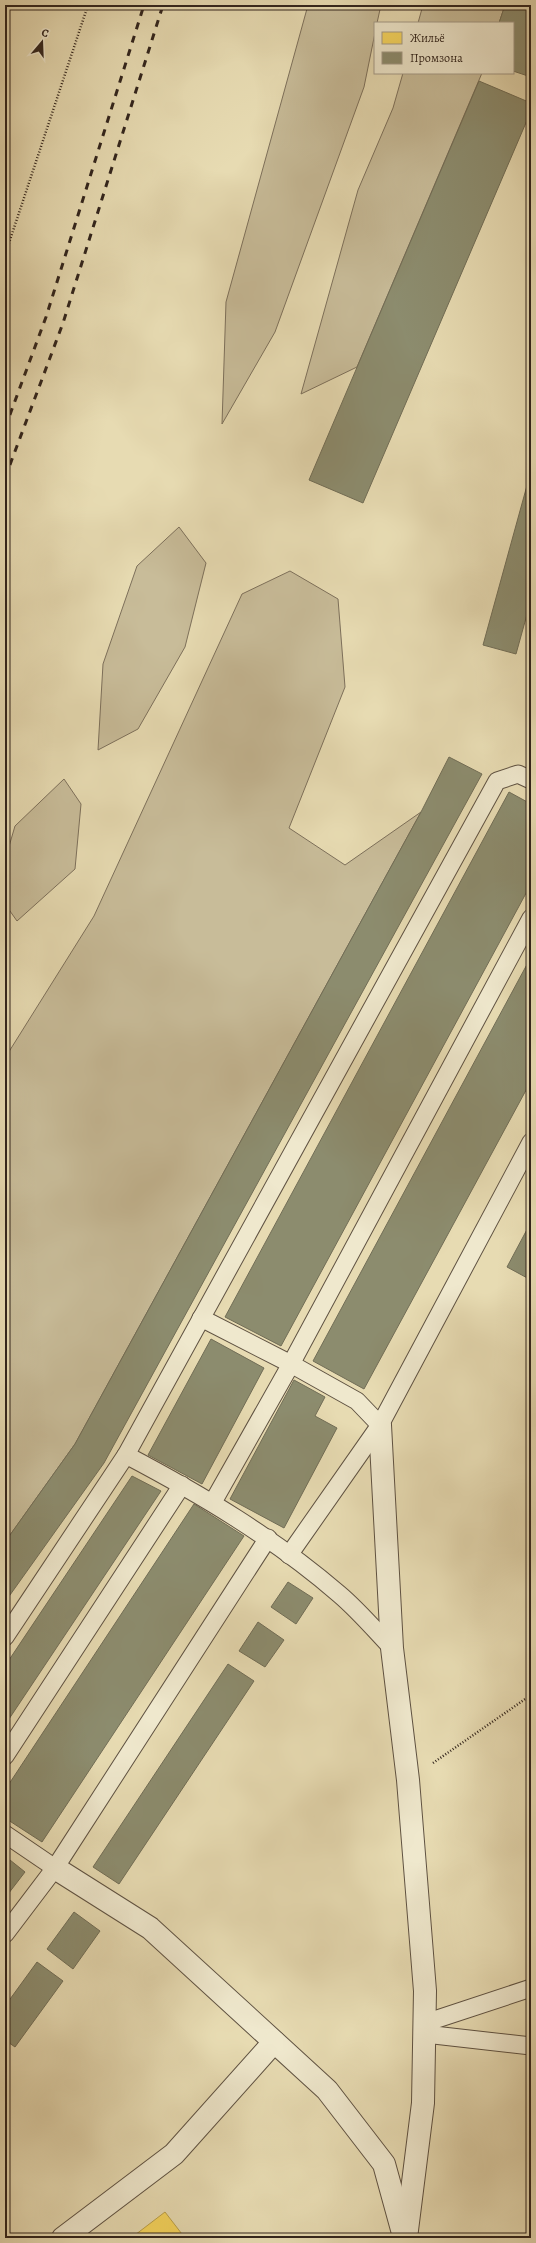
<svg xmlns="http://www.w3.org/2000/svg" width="536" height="2243" viewBox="0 0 536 2243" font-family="Alegreya,serif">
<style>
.green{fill:#c8bc99;stroke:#7d705b}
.homes{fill:#f6d55c;stroke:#bba049}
.industry{fill:#8c8c6e;stroke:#716d56}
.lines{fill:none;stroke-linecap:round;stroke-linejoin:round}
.lane-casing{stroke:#5f5242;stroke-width:19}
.street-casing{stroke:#5f5242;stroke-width:24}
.path{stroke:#32251d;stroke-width:2.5;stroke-dasharray:1 2;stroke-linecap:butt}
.lane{stroke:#efe8cd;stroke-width:17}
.street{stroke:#efe8cd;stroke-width:22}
.rail{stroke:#32251d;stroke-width:3;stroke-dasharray:7 7;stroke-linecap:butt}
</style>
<rect width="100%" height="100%" fill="#e7dbb2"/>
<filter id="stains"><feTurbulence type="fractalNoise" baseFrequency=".005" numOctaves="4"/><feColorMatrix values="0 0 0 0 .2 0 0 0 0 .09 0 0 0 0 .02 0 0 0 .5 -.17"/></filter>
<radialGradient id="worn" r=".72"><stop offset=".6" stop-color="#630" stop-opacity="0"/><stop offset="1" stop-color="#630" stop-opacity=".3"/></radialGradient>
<!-- green -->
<g class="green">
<path d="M308 5H381L377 23H375V33L364 87 275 332 222 424 226 302Z"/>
<path d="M423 5H505L499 23H418Z"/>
<path d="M403 73H482L357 367 301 394 358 190 393 108Z"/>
<path d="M179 527 206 563 185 647 138 729 98 750 103 664 137 566Z"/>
<path d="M290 571 338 599 345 687 289 828 345 865 421 812 75 1444 5 1542V1058L94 916 242 594Z"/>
<path d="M64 779 81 804 75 869 17 921 5 904V860L15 826Z"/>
</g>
<!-- homes -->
<path class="homes" d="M165 2212 185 2238H131Z"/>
<!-- industry -->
<g class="industry">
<path d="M505 5H531V77L513 71V23H499Z"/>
<path d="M479 81 531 103V111L363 503 309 480Z"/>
<path d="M531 471V600L516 654 483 645Z"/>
<path d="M449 757 482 774 104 1463 5 1602V1542L75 1444 421 812Z"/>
<path d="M509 792 531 804V884L281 1346 225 1317Z"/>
<path d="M531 957V1081L364 1389 313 1361Z"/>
<path d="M531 1222V1280L507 1267Z"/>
<path d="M211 1339 264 1368 202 1484 148 1455Z"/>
<path d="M294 1380 325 1397 315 1416 337 1428 284 1528 230 1499Z"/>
<path d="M132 1476 161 1491 5 1725V1666Z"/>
<path d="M194 1504 244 1536 42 1842 5 1818V1790Z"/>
<path d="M288 1582 313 1598 296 1624 271 1607Z"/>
<path d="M258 1622 284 1640 265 1667 239 1651Z"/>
<path d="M228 1664 254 1681 119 1884 93 1867Z"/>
<path d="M5 1856 25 1872 5 1898Z"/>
<path d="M74 1912 100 1931 73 1969 47 1949Z"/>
<path d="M37 1962 63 1981 15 2047 5 2040V2006Z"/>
</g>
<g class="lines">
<defs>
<g id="lane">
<path d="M201 1318 291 1364 357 1401 380 1425"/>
<path d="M126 1455C202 1495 274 1538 339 1594 358 1610 375 1630 392 1648"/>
<path d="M213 1502 291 1364 531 918"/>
<path d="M289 1555 380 1425 531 1142"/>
<path d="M5 1637 126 1455 497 781 518 774 531 780"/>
<path d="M5 1756 182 1485"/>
<path d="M5 1834 55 1868"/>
<path d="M5 1934 55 1868 268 1538"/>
<path d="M425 2023 531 1988"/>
<path d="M425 2034 531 2046"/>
</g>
<g id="street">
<path d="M380 1425 392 1648 408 1780 425 1991 423 2103 406 2238"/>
<path d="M55 1868 150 1928 327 2090 384 2164 403 2233"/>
<path d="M63 2238 174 2154 274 2042"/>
</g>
</defs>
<!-- lane casing -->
<use href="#lane" class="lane-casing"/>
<!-- street casing -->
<use href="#street" class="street-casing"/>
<!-- path -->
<g class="path">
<path d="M5 255 88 5"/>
<path d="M433 1763 531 1695"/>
</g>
<!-- lane -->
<use href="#lane" class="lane"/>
<!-- street -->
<use href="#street" class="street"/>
<!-- rail -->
<g class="rail">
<path d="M5 428 46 317 144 5"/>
<path d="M5 478 63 323 163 5"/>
</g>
</g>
<!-- margin -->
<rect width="536" height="2243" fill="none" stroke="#e7dbb2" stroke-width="20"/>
<rect x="6" y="6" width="524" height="2231" fill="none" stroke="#32251d" stroke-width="2"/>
<rect x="10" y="10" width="516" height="2223" fill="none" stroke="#32251d"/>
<!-- legend -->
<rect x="374" y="22" width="140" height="52" fill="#efe8cd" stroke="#a39a87"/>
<rect x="382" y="32" width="20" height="12" fill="#f6d55c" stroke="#a39a87"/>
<text x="410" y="42" font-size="12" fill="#32251d">Жильё</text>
<rect x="382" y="52" width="20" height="12" fill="#8c8c6e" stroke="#a39a87"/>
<text x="410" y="62" font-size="12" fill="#32251d">Промзона</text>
<!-- north arrow -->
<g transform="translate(42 42) rotate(19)" stroke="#efe8cd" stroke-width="3" paint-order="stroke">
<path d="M0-3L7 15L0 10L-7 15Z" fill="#32251d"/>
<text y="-6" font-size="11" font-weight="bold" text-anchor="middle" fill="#32251d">С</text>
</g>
<rect width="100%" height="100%" filter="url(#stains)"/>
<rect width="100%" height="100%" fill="url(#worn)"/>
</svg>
